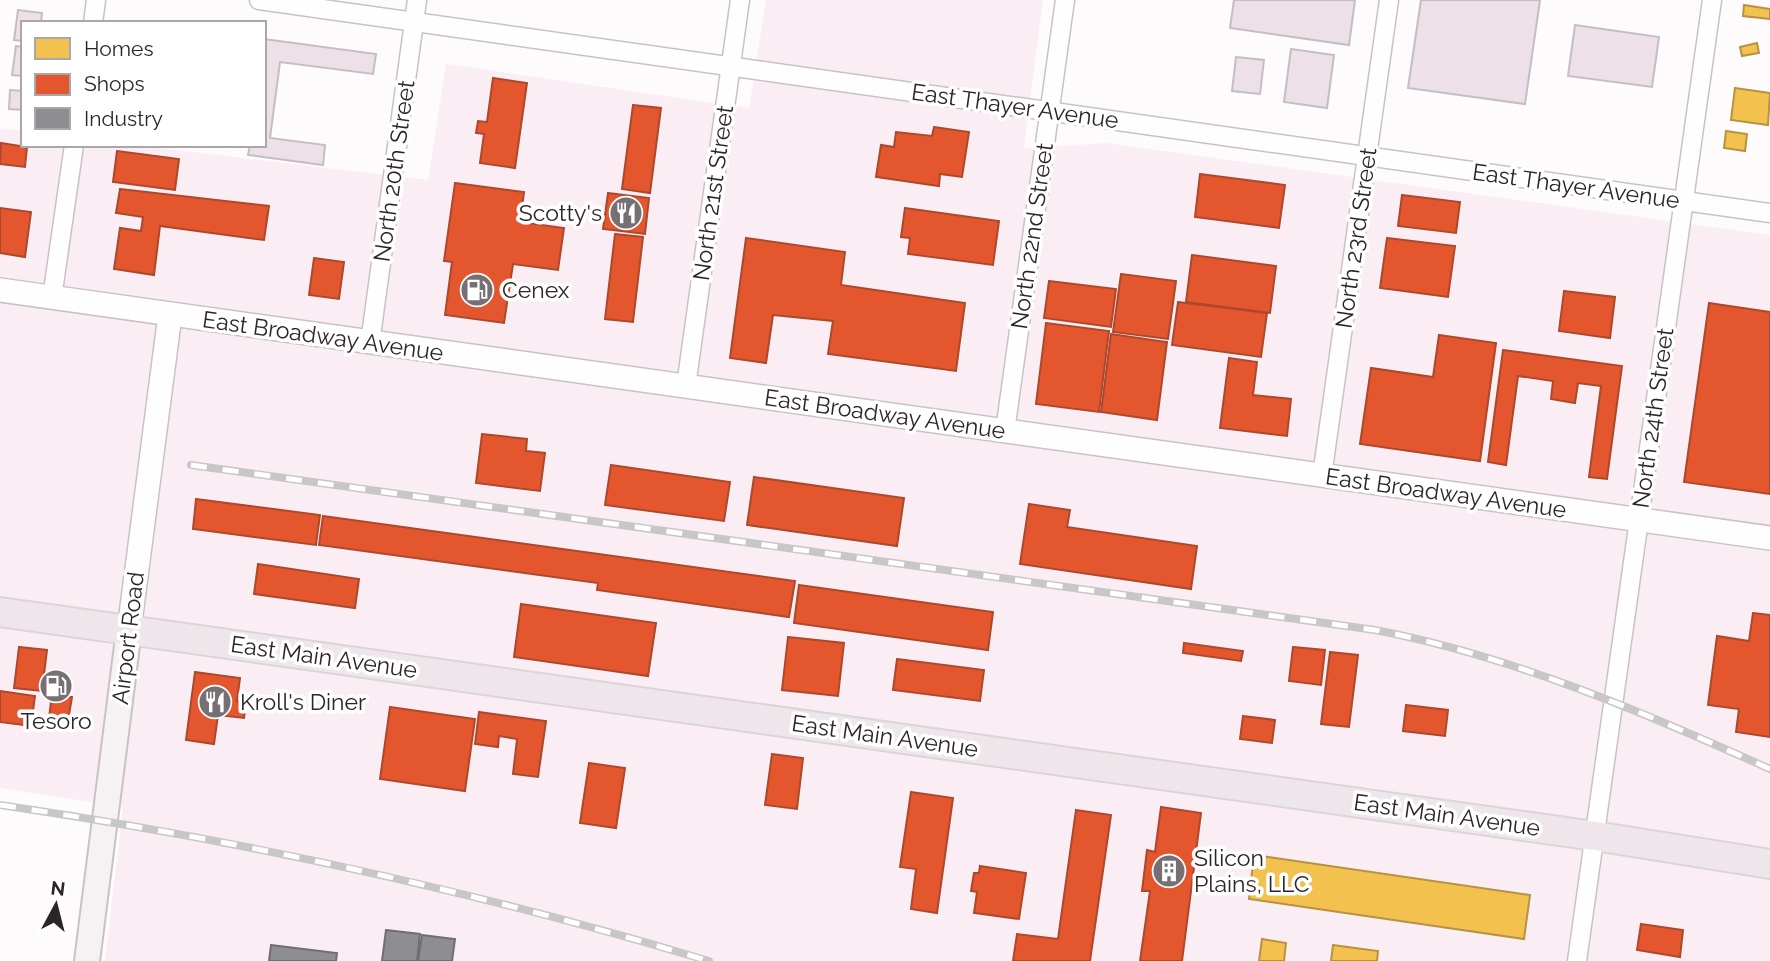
<svg xmlns="http://www.w3.org/2000/svg" width="1770" height="961" viewBox="0 0 1770 961" font-family="Raleway,sans-serif">
<style>
.built{fill:#faeef4}
.homes{fill:#f2c14e;stroke:#b79243;stroke-width:2}
.shops{fill:#e4572e;stroke:#ad482c;stroke-width:2}
.industry{fill:#8d8d92;stroke:#706e72;stroke-width:2}
.building{fill:#eee0e8;stroke:#c4bec2;stroke-width:2}
.lines{fill:none;stroke-linecap:round;stroke-linejoin:round}
.minor-casing{stroke:#c8c2c5;stroke-width:21}
.tertiary-casing{stroke:#c8c2c5;stroke-width:26}
.secondary-casing{stroke:#c8c2c5;stroke-width:28}
.primary-casing{stroke:#d9d6d8;stroke-width:32}
.minor{stroke:#fffeff;stroke-width:18}
.tertiary{stroke:#fffeff;stroke-width:23}
.secondary{stroke:#f6f2f4;stroke-width:24}
.primary{stroke:#efe6eb;stroke-width:28}
.rail-casing{stroke:#c8c7c7;stroke-width:8}
.rail{stroke:#fff;stroke-width:5;stroke-dasharray:16;stroke-linecap:butt}
.labels{text-anchor:middle;stroke-width:7;stroke-linejoin:round;paint-order:stroke}
.street-label{font-size:23px;fill:#2d2429;stroke:#fff}
.poi-label{font-size:23px;fill:#2d2429;stroke:#fff;text-anchor:start}
</style>
<rect width="100%" height="100%" fill="#fefbfd"/>
<!-- built -->
<path class="built" d="M766 0H1043L1024 148 1107 143 1770 235V961H105L123 807 0 788V128L23 131V145H135L428 180 446 64 749 108Z"/>
<!-- homes -->
<g class="homes">
<path d="M1744 5 1770 9V19L1743 16Z"/>
<path d="M1757 43 1759 53 1742 56 1740 47Z"/>
<path d="M1735 88 1770 93 1768 125 1731 120Z"/>
<path d="M1726 131 1747 134 1745 151 1724 148Z"/>
<path d="M1254 855 1530 895 1524 939 1249 899Z"/>
<path d="M1262 939 1286 943 1284 961H1259Z"/>
<path d="M1333 945 1378 951 1377 961H1331Z"/>
</g>
<!-- shops -->
<g class="shops">
<path d="M493 78 527 83 515 168 480 163 484 134 476 133 478 121 487 122Z"/>
<path d="M633 105 661 108 650 193 622 189Z"/>
<path d="M934 127 969 132 962 177 940 174 939 186 876 177 881 145 894 147 896 132 932 136Z"/>
<path d="M1 143 27 147 25 167 0 164Z"/>
<path d="M117 151 179 159 175 190 113 182Z"/>
<path d="M1200 174 1285 185 1279 228 1195 217Z"/>
<path d="M455 183 524 192 520 222 564 228 558 270 513 264 504 323 445 315 452 262 444 261Z"/>
<path d="M120 189 269 206 264 240 160 226 154 275 114 269 120 228 141 231 143 217 116 213Z"/>
<path d="M608 193 649 198 645 234 603 229Z"/>
<path d="M1402 195 1460 202 1456 233 1398 226Z"/>
<path d="M0 208 31 212 25 257 0 253Z"/>
<path d="M905 208 999 221 993 265 908 254 910 238 901 237Z"/>
<path d="M615 234 643 237 633 322 605 319Z"/>
<path d="M746 238 845 252 841 285 965 303 956 371 828 354 833 321 773 315 766 363 730 358Z"/>
<path d="M1387 238 1455 246 1448 297 1380 288Z"/>
<path d="M1192 255 1276 266 1270 313 1186 302Z"/>
<path d="M314 258 344 262 339 299 309 295Z"/>
<path d="M1121 274 1176 281 1168 339 1113 332Z"/>
<path d="M1049 281 1116 289 1111 327 1044 318Z"/>
<path d="M1564 291 1615 297 1610 338 1559 331Z"/>
<path d="M1178 302 1267 313 1261 357 1172 345Z"/>
<path d="M1709 303 1770 312V494L1684 482Z"/>
<path d="M1046 323 1109 331 1099 412 1036 404Z"/>
<path d="M1111 334 1167 342 1157 420 1101 412Z"/>
<path d="M1439 335 1496 343 1480 461 1360 444 1371 368 1433 377Z"/>
<path d="M1503 350 1622 366 1607 479 1589 477 1601 386 1578 383 1575 403 1551 399 1553 381 1518 376 1506 465 1488 462Z"/>
<path d="M1229 358 1257 362 1253 395 1291 399 1287 436 1220 428Z"/>
<path d="M482 434 527 439 526 451 545 453 540 491 476 483Z"/>
<path d="M611 465 730 482 724 521 605 505Z"/>
<path d="M754 477 904 498 897 546 747 525Z"/>
<path d="M196 499 320 515 316 545 193 529Z"/>
<path d="M1029 504 1070 510 1067 527 1197 546 1191 589 1020 564Z"/>
<path d="M323 516 795 581 789 617 597 590 598 583 319 545Z"/>
<path d="M258 564 359 579 355 608 254 594Z"/>
<path d="M799 585 993 612 988 650 794 623Z"/>
<path d="M521 604 656 623 648 676 514 657Z"/>
<path d="M1753 613 1770 615V737L1736 732 1739 709 1708 705 1717 636 1749 641Z"/>
<path d="M788 637 844 643 838 696 782 690Z"/>
<path d="M1184 643 1243 651 1241 661 1183 653Z"/>
<path d="M19 647 47 650 42 691 14 688Z"/>
<path d="M1293 647 1325 650 1321 685 1289 681Z"/>
<path d="M1330 652 1358 655 1349 727 1321 724Z"/>
<path d="M897 659 984 670 980 701 893 690Z"/>
<path d="M195 672 240 678 237 701 246 703 244 718 218 715 214 744 186 740Z"/>
<path d="M0 691 35 696 31 726 0 722Z"/>
<path d="M52 694 72 697 68 721 49 718Z"/>
<path d="M1406 705 1448 710 1445 736 1403 731Z"/>
<path d="M390 707 475 719 465 791 380 779Z"/>
<path d="M479 712 546 721 538 777 513 774 517 739 499 736 498 747 475 744Z"/>
<path d="M1243 716 1275 720 1272 743 1240 739Z"/>
<path d="M772 754 803 758 797 809 765 805Z"/>
<path d="M589 763 625 768 616 828 580 823Z"/>
<path d="M911 792 953 798 937 913 911 909 916 869 900 867Z"/>
<path d="M1161 807 1201 813 1182 961H1140L1150 891H1142L1147 850 1155 852Z"/>
<path d="M1076 810 1111 815 1090 961H1013L1017 934 1058 939Z"/>
<path d="M980 866 1026 873 1019 919 974 913 977 892 971 891 974 873H979Z"/>
<path d="M1641 924 1683 930 1680 957 1637 950Z"/>
</g>
<!-- industry -->
<g class="industry">
<path d="M386 930 420 934 417 961H382Z"/>
<path d="M422 935 455 939 452 961H418Z"/>
<path d="M271 945 337 953 336 961H269Z"/>
</g>
<!-- building -->
<g class="building">
<path d="M1234 0H1355L1349 45 1230 28Z"/>
<path d="M1421 0H1540L1525 104 1408 88Z"/>
<path d="M18 10 42 13 41 23H23V41L14 40Z"/>
<path d="M1575 25 1659 37 1652 87 1568 76Z"/>
<path d="M264 39 376 54 373 74 280 62 270 138 325 145 323 165 248 155 250 145H264Z"/>
<path d="M16 46 23 47V76L12 75Z"/>
<path d="M1291 49 1334 55 1327 108 1284 102Z"/>
<path d="M1236 57 1264 60 1260 94 1232 91Z"/>
<path d="M10 90 23 91V110L9 109Z"/>
</g>
<g class="lines">
<defs>
<g id="minor">
<path d="M259 0 1770 213"/>
<path d="M93 23 96 0"/>
<path d="M52 298 74 145"/>
<path d="M370 343 417 0"/>
<path d="M686 386 740 0"/>
<path d="M1005 431 1065 0"/>
<path d="M1322 476 1389 0"/>
<path d="M1577 961 1712 0"/>
</g>
<g id="tertiary">
<path d="M0 290 1770 538"/>
<path d="M129 630 170 315"/>
</g>
<path id="secondary" d="M87 961 129 630"/>
<path id="primary" d="M0 612 1595 836 1770 864"/>
</defs>
<!-- minor casing -->
<use href="#minor" class="minor-casing"/>
<!-- tertiary casing -->
<use href="#tertiary" class="tertiary-casing"/>
<!-- secondary casing -->
<use href="#secondary" class="secondary-casing"/>
<!-- primary casing -->
<use href="#primary" class="primary-casing"/>
<!-- minor -->
<use href="#minor" class="minor"/>
<!-- tertiary -->
<use href="#tertiary" class="tertiary"/>
<!-- secondary -->
<use href="#secondary" class="secondary"/>
<!-- primary -->
<use href="#primary" class="primary"/>
<defs>
<g id="rail">
<path d="M191 465 1375 630C1512 656 1643 712 1770 769"/>
<path d="M0 805C240 840 476 891 709 961"/>
</g>
</defs>
<!-- rail casing -->
<use href="#rail" class="rail-casing"/>
<!-- rail -->
<use href="#rail" class="rail"/>
</g>
<!-- icons -->
<defs>
<symbol id="restaurant-disc" viewBox="-11 -11 22 22"><circle r="9.5" fill="#766f73" stroke="#fff"/><path d="M-5-6h1v4h1v-4h1v4h1v-4h1v5L-1.5 .5V6h-2V.5L-5-1ZM5-6V6H3V1.5H1.5Q1.5-4 5-6Z" fill="#fff"/></symbol>
<symbol id="fuel-disc" viewBox="-11 -11 22 22"><circle r="9.5" fill="#766f73" stroke="#fff"/><path d="M-5.5-6h7V0h2V4h1.3V-2.5L3-4.5l.8-.8L6-3V5H2.5V1h-1V6h-7ZM-4.2-4.7v3.2H.2V-4.7Z" fill="#fff"/></symbol>
<symbol id="building-disc" viewBox="-11 -11 22 22"><circle r="9.5" fill="#766f73" stroke="#fff"/><path d="M-4-6H4V6H1V3H-1V6H-4ZM-2.5-4.3h1.7v1.8h-1.7ZM.8-4.3h1.7v1.8H.8ZM-2.5-1h1.7V.8h-1.7ZM.8-1h1.7V.8H.8Z" fill="#fff"/></symbol>
</defs>
<g fill-rule="evenodd">
<use href="#restaurant-disc" x="607" y="194" width="38" height="38"/>
<use href="#fuel-disc" x="458" y="271" width="38" height="38"/>
<use href="#fuel-disc" x="37" y="667" width="38" height="38"/>
<use href="#restaurant-disc" x="196" y="683" width="38" height="38"/>
<use href="#building-disc" x="1150" y="852" width="38" height="38"/>
</g>
<g class="labels">
<!-- street labels -->
<g class="street-label">
<text transform="translate(1015 106) rotate(8)" y="8">East Thayer Avenue</text>
<text transform="translate(394 171) rotate(-82)" y="8">North 20th Street</text>
<text transform="translate(1576 186) rotate(8)" y="8">East Thayer Avenue</text>
<text transform="translate(713 193) rotate(-82)" y="8">North 21st Street</text>
<text transform="translate(1032 236) rotate(-82)" y="8">North 22nd Street</text>
<text transform="translate(1356 238) rotate(-82)" y="8">North 23rd Street</text>
<text transform="translate(323 336) rotate(8)" y="8">East Broadway Avenue</text>
<text transform="translate(885 414) rotate(8)" y="8">East Broadway Avenue</text>
<text transform="translate(1653 418) rotate(-82)" y="8">North 24th Street</text>
<text transform="translate(1446 493) rotate(8)" y="8">East Broadway Avenue</text>
<text transform="translate(128 638) rotate(-83)" y="8">Airport Road</text>
<text transform="translate(324 657) rotate(8)" y="8">East Main Avenue</text>
<text transform="translate(885 736) rotate(8)" y="8">East Main Avenue</text>
<text transform="translate(1447 815) rotate(8)" y="8">East Main Avenue</text>
</g>
<!-- poi labels -->
<g class="poi-label">
<text x="602" y="221" text-anchor="end">Scotty's</text>
<text x="502" y="298">Cenex</text>
<text x="240" y="710">Kroll's Diner</text>
<text x="56" y="729" text-anchor="middle">Tesoro</text>
<text x="1194" y="866">Silicon<tspan x="1194" dy="26">Plains, LLC</tspan></text>
</g>
</g>
<!-- legend -->
<rect x="21" y="21" width="245" height="126" fill="#ffffff" stroke="#aba7a9" stroke-width="2"/>
<rect x="35" y="38" width="35" height="21" fill="#f2c14e" stroke="#aba7a9" stroke-width="2"/>
<text x="84" y="56" font-size="21" fill="#2d2429">Homes</text>
<rect x="35" y="74" width="35" height="21" fill="#e4572e" stroke="#aba7a9" stroke-width="2"/>
<text x="84" y="91" font-size="21" fill="#2d2429">Shops</text>
<rect x="35" y="108" width="35" height="21" fill="#8d8d92" stroke="#aba7a9" stroke-width="2"/>
<text x="84" y="126" font-size="21" fill="#2d2429">Industry</text>
<!-- north arrow -->
<g transform="translate(56 905) rotate(7)" stroke="#ffffff" stroke-width="5" paint-order="stroke">
<path d="M0-5L12 26L0 18L-12 26Z" fill="#2d2429"/>
<text y="-10" font-size="19" font-weight="bold" text-anchor="middle" fill="#2d2429">N</text>
</g>
</svg>
